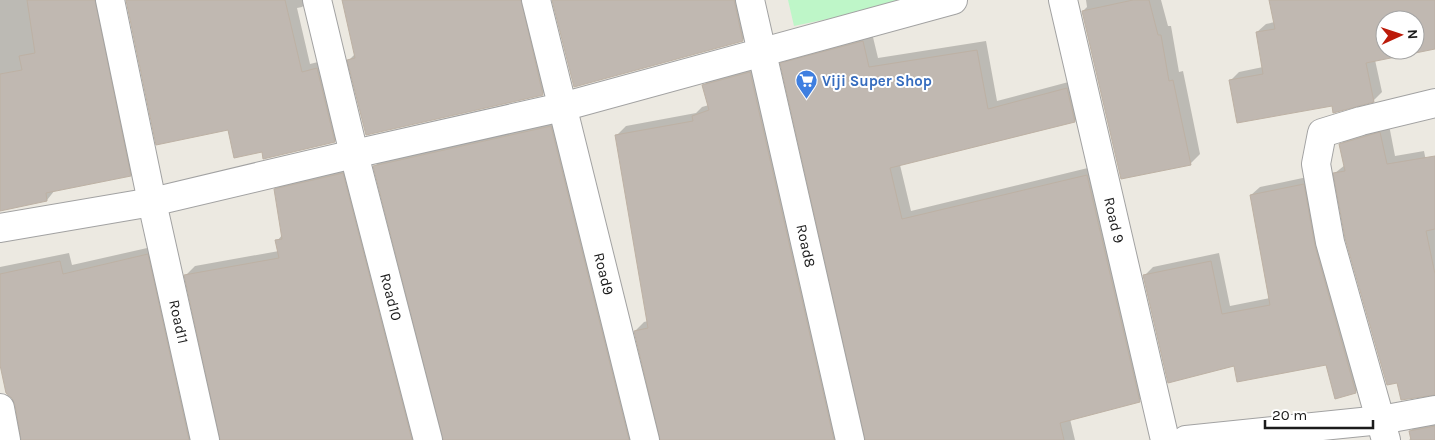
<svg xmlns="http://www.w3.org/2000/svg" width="1435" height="440" viewBox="0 0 1435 440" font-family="Karla,sans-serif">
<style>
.park{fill:#bef6c8}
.shadow{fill:#0003;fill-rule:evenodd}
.building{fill:#c0b8b1;stroke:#bdb1a4;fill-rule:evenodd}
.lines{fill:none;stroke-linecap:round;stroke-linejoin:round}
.minor-casing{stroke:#a2a2a2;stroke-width:30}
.minor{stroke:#fff;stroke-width:28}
.labels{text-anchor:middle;stroke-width:4;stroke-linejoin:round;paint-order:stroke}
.shop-label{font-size:15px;font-weight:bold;fill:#366cbe;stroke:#fff;text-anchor:start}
.street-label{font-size:15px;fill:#1b1b1b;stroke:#fff}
</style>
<rect width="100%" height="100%" fill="#ece9e1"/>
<!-- park -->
<path class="park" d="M788 0H918L794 26Z"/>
<!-- shadow -->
<g class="shadow">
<path d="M0 0H104L139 166 130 175 55 190 47 200 0 209Z"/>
<path d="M127 0H309L302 7 297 8 310 64 326 60 343 133 335 141 263 151 229 129Z"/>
<path d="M343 0H530L551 85 543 94 367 134 349 60 355 54Z"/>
<path d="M553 0H744L751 31 743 40Z"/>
<path d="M1086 0H1161L1168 26H1171L1179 72 1183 71 1200 154 1190 164 1083 11 1087 7Z"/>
<path d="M1270 0H1435V48L1375 60 1382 92 1373 101 1333 104 1231 80 1239 72 1263 67 1257 32 1266 24 1275 22ZM1385 20H1415V50H1385Z"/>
<path d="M872 33 878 58 986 41 997 101 1076 80 1084 112 1075 121 900 165 911 211 1096 166 1148 391 1139 400 1070 419 1075 440H866L782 64 791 55Z"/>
<path d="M759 63 846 440H661L635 331 644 322 648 321 617 135 626 126 696 113 702 107 709 105 704 85 713 76Z"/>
<path d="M560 117 642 440H444L375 166 384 157Z"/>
<path d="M1389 125 1395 156 1424 151 1430 182 1435 181V394L1335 173 1345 165 1341 144 1349 136Z"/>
<path d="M352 164 425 440H221L186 275 195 266 279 251 277 241 283 234 275 190 284 180Z"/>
<path d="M1312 176 1364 383 1356 392 1336 397 1327 363 1235 364 1144 276 1153 267 1219 253 1230 306 1270 298 1251 195 1260 187Z"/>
<path d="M156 246 202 440H22L0 320V267L69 253 72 265Z"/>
<path d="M1435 423V440H1409L1412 437 1410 431 1415 427Z"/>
</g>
<!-- building -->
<g class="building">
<path d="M27 0H95L131 176 46 193 47 201 0 211V74L22 70 19 56 35 53Z"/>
<path d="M126 0H285L302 72 317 68 335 142 263 159 262 152 234 158 228 130 156 145Z"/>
<path d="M342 0H521L543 95 366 135 347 60 355 58Z"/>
<path d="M552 0H734L743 41 574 87Z"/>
<path d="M1133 0H1149L1158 35H1161L1169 81 1173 80 1191 165 1121 179 1082 11Z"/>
<path d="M1269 0H1435V49L1366 63 1374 102 1333 113 1332 106 1237 123 1229 80 1263 74 1256 32 1275 29ZM1385 20H1415V50H1385Z"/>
<path d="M863 41 869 67 977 50 988 109 1067 88 1075 122 890 168 902 219 1087 175 1140 402 1060 423 1064 440H865L780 63Z"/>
<path d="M750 72 834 440H660L634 331 648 328 615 135 693 121 692 116 709 110 702 85Z"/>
<path d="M551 126 629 440H443L373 166Z"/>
<path d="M1380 132 1387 164 1435 156V229L1426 231 1435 274V395L1401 400 1397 383 1387 385 1345 238 1333 173 1345 171 1339 144Z"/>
<path d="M343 173 412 440H220L184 275 279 258 275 240 282 239 274 189Z"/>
<path d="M1304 184 1315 246 1356 393 1335 399 1326 365 1237 382 1234 366 1168 383 1143 275 1211 261 1222 314 1270 305 1250 195Z"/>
<path d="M148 254 189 440H21L15 405 12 398 6 393 0 365V274L60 261 63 274Z"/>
<path d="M1435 426V440H1411L1409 431Z"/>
</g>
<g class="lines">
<defs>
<g id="minor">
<path id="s1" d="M110 0 152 202 205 440"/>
<path id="s2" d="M317 0 354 154 428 440"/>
<path id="s3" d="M536 0 645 440"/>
<path id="s4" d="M750 0 850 440"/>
<path id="s5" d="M1063 0 1165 440"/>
<path d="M0 228 152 202 354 154 562 107 953 0"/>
<path d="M0 408 6 440"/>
<path d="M1186 440 1381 420 1435 410"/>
<path d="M1386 440 1330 242 1316 164 1322 133 1361 121 1435 103"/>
</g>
</defs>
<!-- minor casing -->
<use href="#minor" class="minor-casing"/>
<!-- minor -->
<use href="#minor" class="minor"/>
</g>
<!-- icons -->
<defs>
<symbol id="supermarket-pin" viewBox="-11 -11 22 30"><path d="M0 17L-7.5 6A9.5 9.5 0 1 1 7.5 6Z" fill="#3f7fe0" stroke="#fff"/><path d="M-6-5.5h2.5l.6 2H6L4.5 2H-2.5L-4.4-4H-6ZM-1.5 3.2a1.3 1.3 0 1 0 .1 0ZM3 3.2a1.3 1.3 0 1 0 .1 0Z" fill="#fff"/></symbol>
</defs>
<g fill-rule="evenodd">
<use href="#supermarket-pin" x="794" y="68" width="25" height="34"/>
</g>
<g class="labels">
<!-- shop labels -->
<g class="shop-label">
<text x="822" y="86">Viji Super Shop</text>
</g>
<!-- street labels -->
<g class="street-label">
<text dy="5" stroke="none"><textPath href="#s5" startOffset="226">Road 9</textPath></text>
<text dy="5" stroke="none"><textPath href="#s4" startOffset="252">Road8</textPath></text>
<text dy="5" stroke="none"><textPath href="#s3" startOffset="282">Road9</textPath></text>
<text dy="5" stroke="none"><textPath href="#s2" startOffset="306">Road10</textPath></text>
<text dy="5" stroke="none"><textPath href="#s1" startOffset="329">Road11</textPath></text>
</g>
</g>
<!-- north arrow -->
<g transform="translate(1400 35) rotate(87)"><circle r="24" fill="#ffffff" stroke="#a4a4a4"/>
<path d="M0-4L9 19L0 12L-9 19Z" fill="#bc1b0a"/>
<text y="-8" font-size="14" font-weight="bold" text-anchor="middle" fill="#1b1b1b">N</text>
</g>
<!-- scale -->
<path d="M1265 420v8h108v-8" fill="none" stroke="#1b1b1b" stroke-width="2.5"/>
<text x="1272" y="420" font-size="15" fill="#1b1b1b" stroke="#ffffff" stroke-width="4" paint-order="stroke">20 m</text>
</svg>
